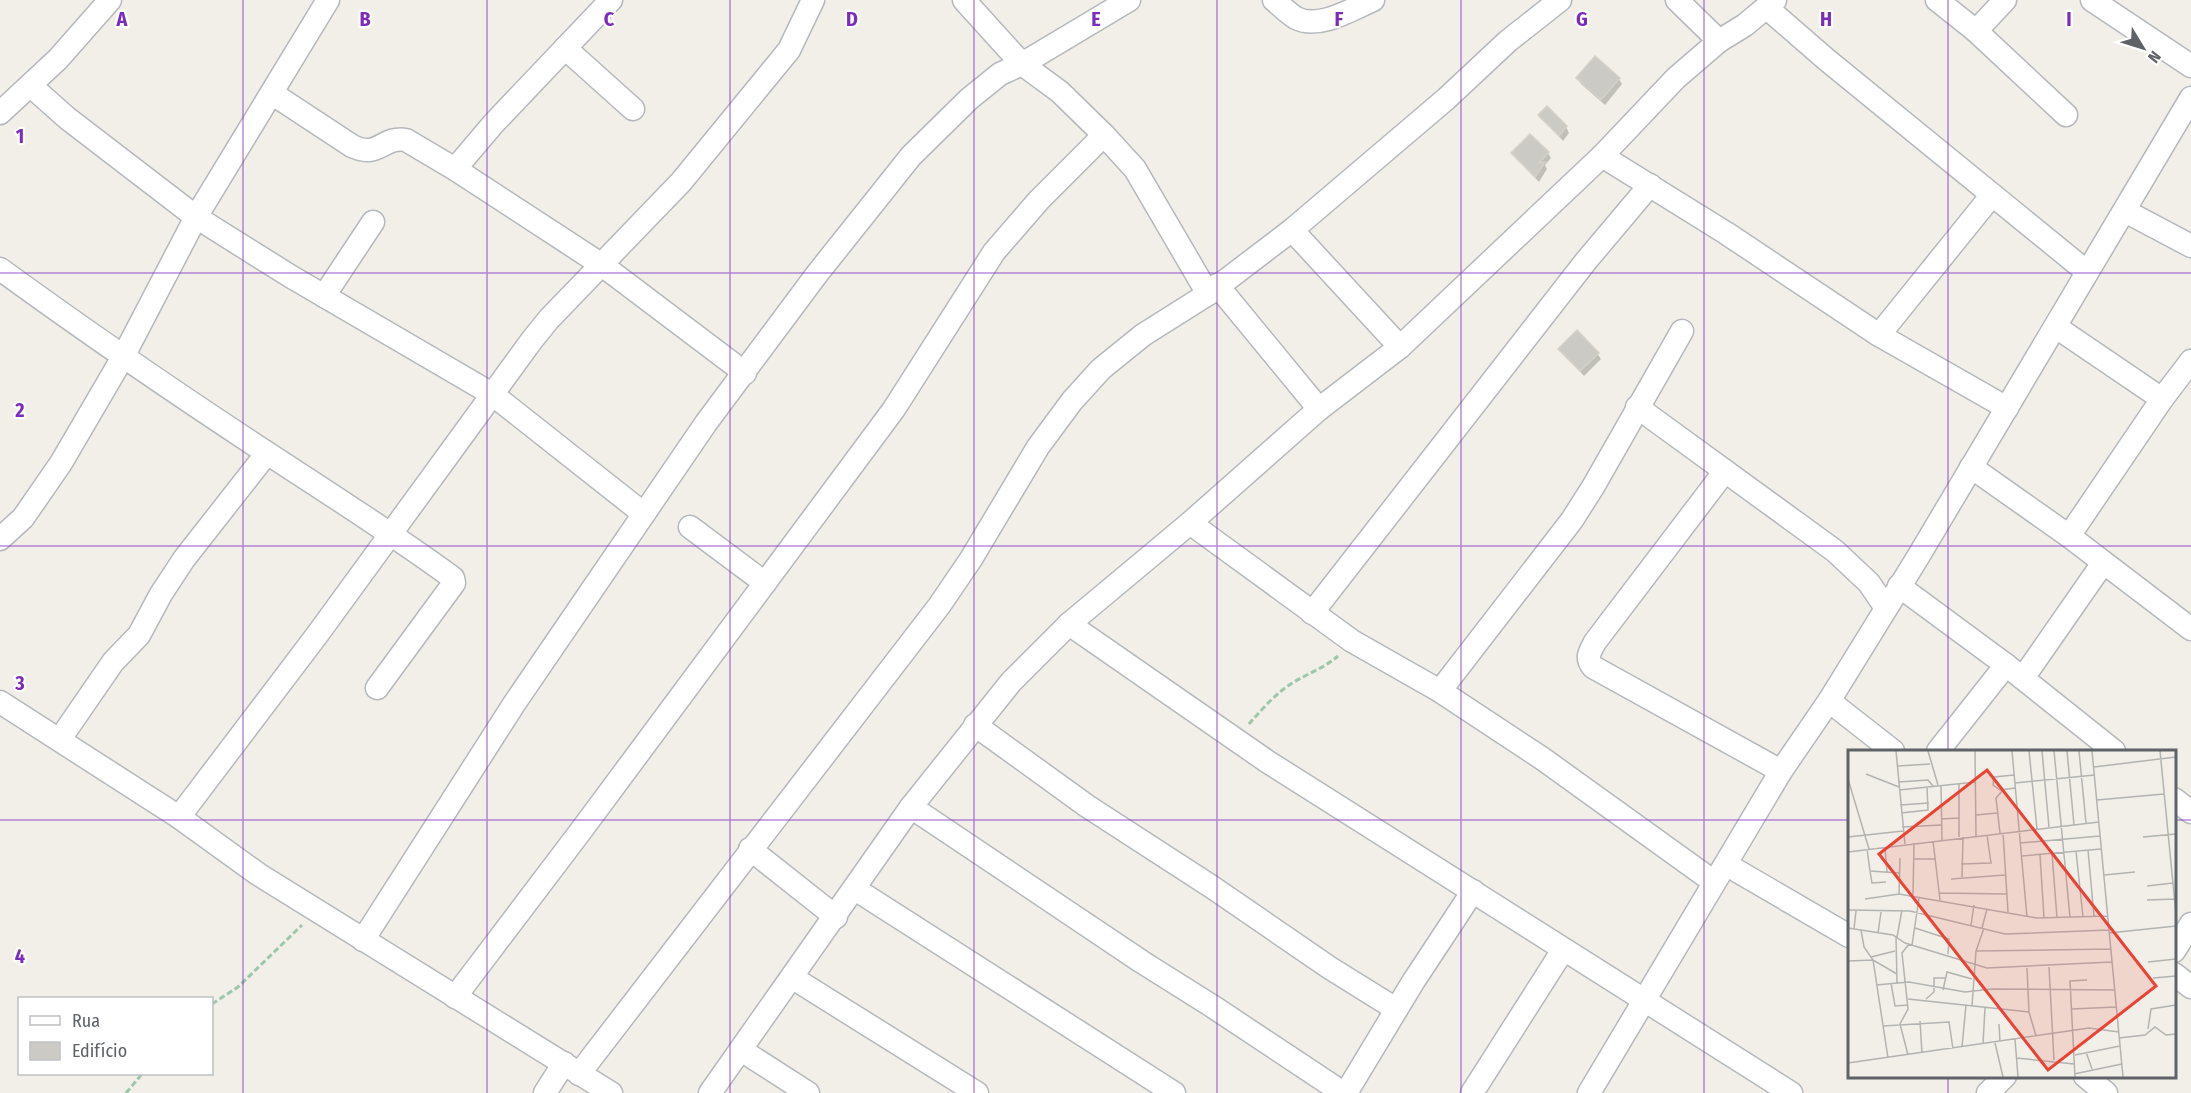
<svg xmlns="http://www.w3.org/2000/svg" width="2191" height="1093" viewBox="0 0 2191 1093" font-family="'Fira Sans Condensed',sans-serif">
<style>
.shadow{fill:#0003}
.building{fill:#cccac5;stroke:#d6d1c6;stroke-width:1.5}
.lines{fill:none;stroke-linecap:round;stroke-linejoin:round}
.minor-casing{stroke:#b5b8bc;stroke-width:25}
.path{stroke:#9cc7a9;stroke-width:3;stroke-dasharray:6 3;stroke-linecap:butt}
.minor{stroke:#fff;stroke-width:22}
.grid{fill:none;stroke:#7b2cbf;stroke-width:1.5;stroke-opacity:0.55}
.inset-road{fill:none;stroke:#b3b3b1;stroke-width:1.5}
.view{fill:#ea4335;fill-opacity:0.15;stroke:#ea4335;stroke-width:3}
.inset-edge{fill:none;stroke:#5f6368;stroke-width:3}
.grid-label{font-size:20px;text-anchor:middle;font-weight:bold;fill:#7b2cbf;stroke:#fff;stroke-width:4.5;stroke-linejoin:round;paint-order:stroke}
</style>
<rect width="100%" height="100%" fill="#f1efe8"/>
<!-- shadow -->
<g class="shadow">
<path d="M1578 78 1619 79 1622 84 1605 105 1581 84Z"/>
<path d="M1540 115 1566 127 1569 133 1563 141Z"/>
<path d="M1512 153H1548L1551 158 1545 165 1547 169 1539 182Z"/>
<path d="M1560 349 1597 353 1601 359 1584 376Z"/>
</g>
<!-- building -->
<g class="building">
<path d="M1595 56 1620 78 1601 100 1576 78Z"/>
<path d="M1547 106 1567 126 1559 136 1538 115Z"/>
<path d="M1530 134 1549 152 1539 163 1545 162 1535 177 1511 153Z"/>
<path d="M1577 330 1599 353 1580 371 1558 349Z"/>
</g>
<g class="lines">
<defs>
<g id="minor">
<path d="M964 0 1022 64 1060 92 1104 135 1135 169 1208 294"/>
<path d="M1274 0C1281 6 1289 14 1296 18 1319 30 1352 9 1373 0"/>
<path d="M1677 0 1719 41"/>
<path d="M1937 0 1976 31 2066 115"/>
<path d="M2092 0 2191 66"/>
<path d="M1767 8 1827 60 2087 272"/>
<path d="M1976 31 2005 0"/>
<path d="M565 48 633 109"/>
<path d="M31 86 67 118 196 217 290 276 492 394 644 514"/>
<path d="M273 94 352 146C380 159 381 136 406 140L455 169 494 123 611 0"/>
<path d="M0 113 58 59 110 0"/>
<path d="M1602 156 1726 233 1879 335 2007 408"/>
<path d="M455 169 602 265 745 373"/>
<path d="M2125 211 2191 246"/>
<path d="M1292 230 1400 347"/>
<path d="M0 269C88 333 177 394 267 453 330 494 393 534 453 578L454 583 377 688"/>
<path d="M1217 285 1319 409"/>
<path d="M324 296 373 222"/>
<path d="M2056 327 2162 399"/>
<path d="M1879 335 1992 195"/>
<path d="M1637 407 1835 551 1869 583 1886 608"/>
<path d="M1971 467 2069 536 2191 629"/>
<path d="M1725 471 1595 642C1590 652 1585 657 1593 667L1781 771"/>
<path d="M1190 523 1352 641 1440 691 1543 759 1714 882"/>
<path d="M690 527 765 583"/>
<path d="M2069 536 2162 399 2191 361"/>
<path d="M0 539 23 518 61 463 123 357 196 217 328 0"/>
<path d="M1899 586 2006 665 2114 751"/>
<path d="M1312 613 1586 261 1650 185"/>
<path d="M1069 624 1268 762 1791 1093"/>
<path d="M2023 678 2103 563"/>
<path d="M1440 691 1572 520 1593 487 1682 331"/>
<path d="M1829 701 1893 751"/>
<path d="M0 702 179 817 258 874 611 1093"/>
<path d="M975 725 1087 806 1212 887 1330 968 1396 1009"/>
<path d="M60 739 113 662 139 635 161 594 184 559 267 453"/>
<path d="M1938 751 2006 665"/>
<path d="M2174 799 2191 812"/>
<path d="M911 807 1142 962 1212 1006 1343 1093"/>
<path d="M179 817 317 635 532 340 549 319 681 182 789 50 813 0"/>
<path d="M750 849 836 917"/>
<path d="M1727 865 1849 936"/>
<path d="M855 889 1174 1093"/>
<path d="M363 940 514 704 706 423 817 274 911 156 969 99 1000 74 1022 64 1129 0"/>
<path d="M2174 951 2191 924"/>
<path d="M2174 974 2191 987"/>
<path d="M793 978 977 1093"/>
<path d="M455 997 583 828 894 409 994 252 1039 200 1104 135"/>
<path d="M741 1050 808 1093"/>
<path d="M579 1074 939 606 971 559 1038 447 1072 401 1101 369 1143 335 1208 294 1292 230 1446 99 1508 41 1560 0"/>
<path d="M2085 1076 2106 1093"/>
<path d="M545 1093 564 1063"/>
<path d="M710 1093 911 807 1011 682 1069 624 1190 523 1319 409 1400 347 1602 156 1676 78 1719 41 1745 25 1775 0"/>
<path d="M1346 1093 1413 982 1473 891"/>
<path d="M1472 1093 1563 950"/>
<path d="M1589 1093 1781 771 1829 701 1918 557 2191 98"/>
<path d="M1988 1093 2005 1076"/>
</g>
</defs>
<!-- minor casing -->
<use href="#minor" class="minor-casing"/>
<!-- path -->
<g class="path">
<path d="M1249 724C1262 709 1277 692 1294 682 1309 673 1324 668 1338 656"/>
<path d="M212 1004 238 987 302 925"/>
<path d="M126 1093 142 1074"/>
</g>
<!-- minor -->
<use href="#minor" class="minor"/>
</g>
<!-- grid -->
<path class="grid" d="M243 0V1093M487 0V1093M730 0V1093M974 0V1093M1217 0V1093M1461 0V1093M1704 0V1093M1948 0V751M0 273H2191M0 546H2191M0 820H1849M2174 820H2191M1948 1076V1093"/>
<!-- overview -->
<g transform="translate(1848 750)">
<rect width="328" height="328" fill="#f1efe8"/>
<path class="inset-road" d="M48 1 57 94M80 1 90 35M127 1 128 86M164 1 179 167M181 1 189 79M194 1 201 77M206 1 222 167M219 1 226 75M231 1 238 73M244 1 275 327M312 1 328 164M50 16 82 14M246 17 328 7M18 24 51 37M166 25 146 27 145 35 152 40 167 38M0 29 21 99M50 32 80 30 85 36M167 33 247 25M111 34V87M93 35 94 90M51 40 128 32M249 50 316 44M52 55 81 53M53 63 80 60 79 37M128 65 149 63M93 69 111 68M54 77 93 75M152 83 148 48 155 40M155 83 160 162M0 87 55 81M295 87 328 84M85 91 92 150M173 93 252 86M37 97 39 122M19 99 22 121 51 123M240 100 246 166M228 101 235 167M0 102 251 72M204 103 209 168M192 105 196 168M174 106 253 99M66 109H88M113 114 143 113 139 85M22 121 24 133 38 132M256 125 287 122M114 127 115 87M103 129 157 125M299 136 325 133M91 143 159 144M51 144 52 108M65 145 66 93M17 149 51 144 189 168 260 166M299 150 327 149M0 160 62 161 157 184 261 180M123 175 126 155M0 178 45 185 57 193 139 218 264 212M67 178 101 189 100 204M134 178 139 159M6 179 8 161M13 180 16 197 25 210 40 308M30 183 33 162M261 183 328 176M48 187 49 233M49 187 54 160M64 195 71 148M128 201 263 199M23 207 47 201M0 211 25 210 49 224M300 212 328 209M201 217 206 310M179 218 181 262M305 228 328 226M43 233 47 256 60 255M28 235 61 232 117 242 144 239 267 240M95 240 99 222 124 229M60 249 181 262 188 286M78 249 86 242V228H97M124 256 128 201 136 178M224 259 268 257M72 271 74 303M151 274 152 292M35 276 101 272 105 299M300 279 303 259 328 255M271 288 297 285 307 277 318 285 328 284M167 289 170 327M147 293 155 327M135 294 137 258M114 297 118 255M238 302 244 319M60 305 52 274 60 259 54 203 61 194M227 305 272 296M168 308 226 314M0 313 241 278 271 282M226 324 274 314M227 327 222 231 239 230"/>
<path class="view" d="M139 20 308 236 200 320 31 104Z"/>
<rect width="328" height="328" class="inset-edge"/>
</g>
<g class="grid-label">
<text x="122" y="26">A</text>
<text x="365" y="26">B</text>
<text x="609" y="26">C</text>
<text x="852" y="26">D</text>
<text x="1096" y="26">E</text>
<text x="1339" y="26">F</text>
<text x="1582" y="26">G</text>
<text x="1826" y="26">H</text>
<text x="2069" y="26">I</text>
<text x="20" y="143">1</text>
<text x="20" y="417">2</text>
<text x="20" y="690">3</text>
<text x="20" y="963">4</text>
</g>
<!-- legend -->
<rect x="18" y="997" width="195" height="78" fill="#ffffff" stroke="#bfc1c3" stroke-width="1.5"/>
<rect x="30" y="1016" width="30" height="9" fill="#ffffff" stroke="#bfc1c3" stroke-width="1.5"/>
<text x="72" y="1027" font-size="18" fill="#5f6368">Rua</text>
<rect x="30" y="1042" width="30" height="18" fill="#cccac5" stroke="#bfc1c3" stroke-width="1.5"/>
<text x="72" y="1057" font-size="18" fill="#5f6368">Edifício</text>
<!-- north arrow -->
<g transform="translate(2143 48) rotate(128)" stroke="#ffffff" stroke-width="4.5" paint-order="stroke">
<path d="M0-4.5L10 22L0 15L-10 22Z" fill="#5f6368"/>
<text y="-9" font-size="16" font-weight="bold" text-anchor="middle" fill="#5f6368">N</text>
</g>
</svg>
